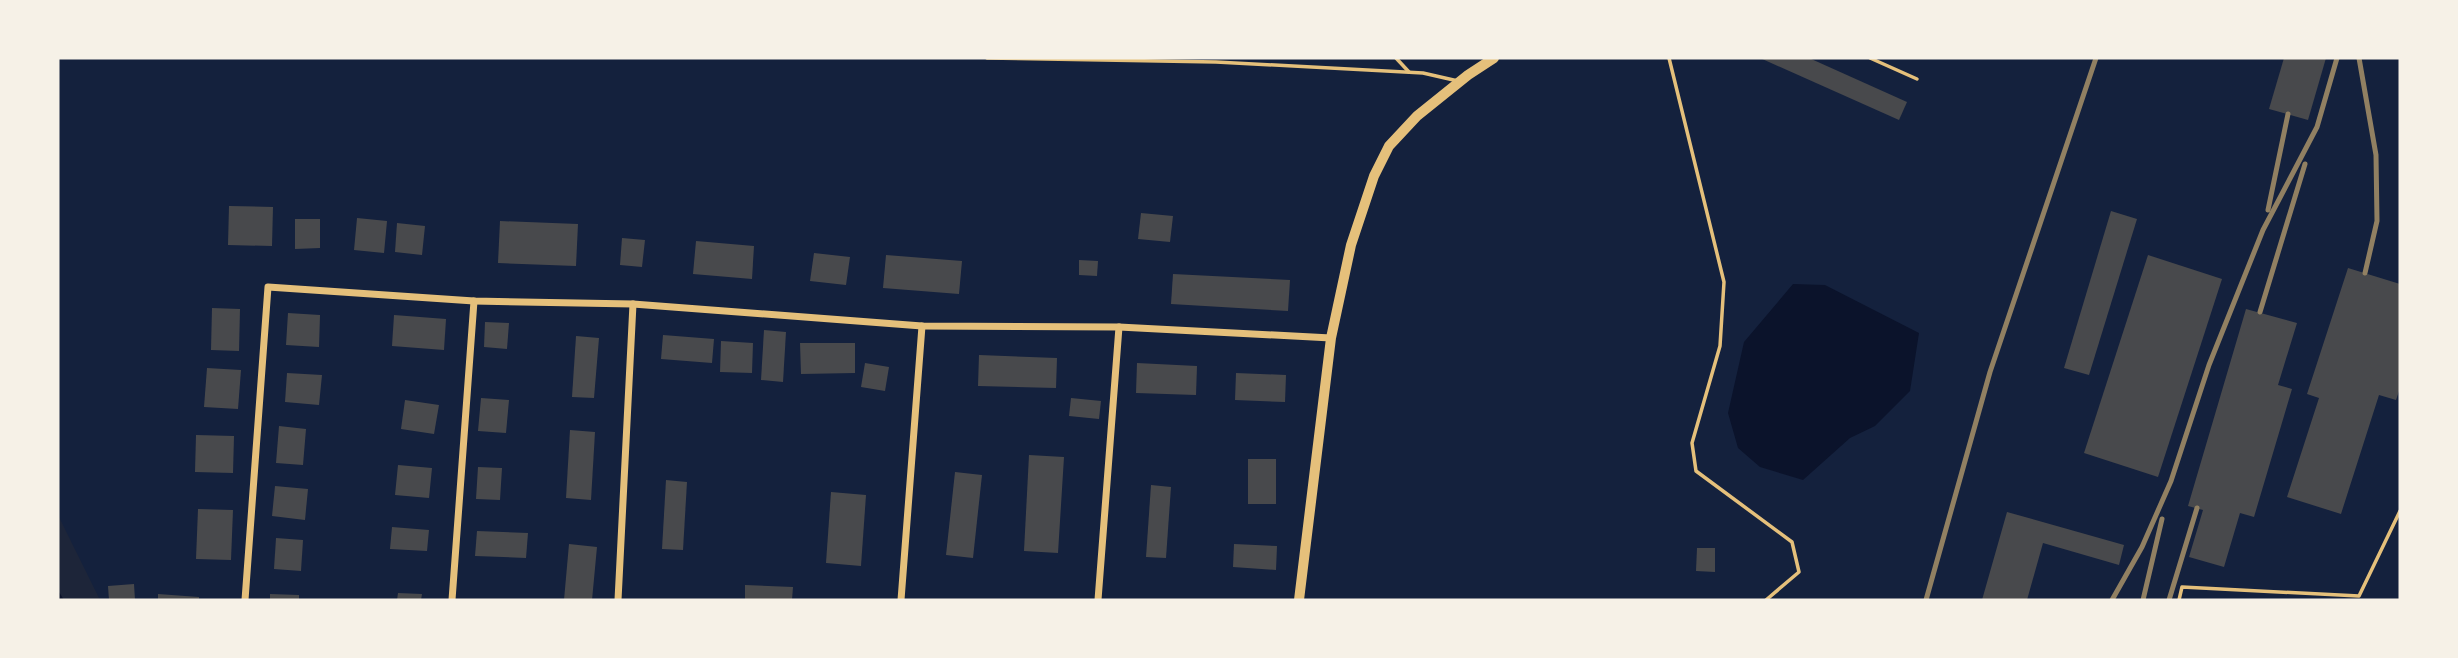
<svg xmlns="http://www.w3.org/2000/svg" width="2458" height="658" viewBox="0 0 2458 658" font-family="'Exo 2',sans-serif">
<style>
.green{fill:#1d2539}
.water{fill:#0b132b}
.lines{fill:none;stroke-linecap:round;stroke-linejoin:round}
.stream{stroke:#0b132b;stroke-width:5}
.building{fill:#48494c}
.service{stroke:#e5c07b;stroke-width:3.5}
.minor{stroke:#e5c07b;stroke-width:7}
.tertiary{stroke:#e5c07b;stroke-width:10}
.rail{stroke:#918062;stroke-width:5}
</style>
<rect width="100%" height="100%" fill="#14213d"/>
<!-- green -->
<path class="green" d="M58 515 100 600H58Z"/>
<!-- water -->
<path class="water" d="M1793 284 1825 285 1919 333 1910 391 1875 426 1850 438 1803 480 1760 467 1738 448 1728 413 1744 342Z"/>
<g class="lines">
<!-- stream -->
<path class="stream" d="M58 595 61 600"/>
</g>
<!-- building -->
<g class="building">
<path d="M1760 58H1809L1907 102 1899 120Z"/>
<path d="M2284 58H2326L2308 120 2269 109Z"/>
<path d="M229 206 273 207 272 246 228 245Z"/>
<path d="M2111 211 2137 219 2089 375 2064 368Z"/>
<path d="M1141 213 1173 216 1170 242 1138 239Z"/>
<path d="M357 218 387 221 384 253 354 250Z"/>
<path d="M295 219H320V248L295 249Z"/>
<path d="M500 221 578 224 576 266 498 263Z"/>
<path d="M397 223 425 226 422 255 395 252Z"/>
<path d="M622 238 645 240 642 267 620 265Z"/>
<path d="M696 241 754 246 752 279 693 274Z"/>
<path d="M814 253 850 257 846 285 810 281Z"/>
<path d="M886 255 962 261 959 294 883 288Z"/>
<path d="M2148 255 2222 279 2158 477 2084 453Z"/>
<path d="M1079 260 1098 261 1097 276 1079 275Z"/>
<path d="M2348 268 2400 284V388L2396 400 2379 395 2341 514 2287 497 2319 398 2307 394Z"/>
<path d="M1173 274 1290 280 1288 311 1171 304Z"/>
<path d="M212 308 240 309 239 351 211 350Z"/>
<path d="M2246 309 2297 323 2278 385 2292 389 2254 517 2240 513 2224 567 2189 557 2203 510 2188 506Z"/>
<path d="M288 313 320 315 319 347 286 345Z"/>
<path d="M394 315 446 319 444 350 392 346Z"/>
<path d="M485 322 509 323 507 349 484 347Z"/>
<path d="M764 330 786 332 783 382 761 380Z"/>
<path d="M663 335 714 339 712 363 661 359Z"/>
<path d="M576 336 599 338 594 398 572 397Z"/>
<path d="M721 341 753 343 752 373 720 372Z"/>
<path d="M800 343H855V373L801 374Z"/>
<path d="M979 355 1057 358 1056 388 978 386Z"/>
<path d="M865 363 889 367 885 391 861 387Z"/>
<path d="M1137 363 1197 366 1196 395 1136 393Z"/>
<path d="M207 368 241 370 238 409 204 407Z"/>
<path d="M287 373 322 375 319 405 285 402Z"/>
<path d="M1236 373 1286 375 1285 402 1235 400Z"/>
<path d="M481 398 509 400 506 433 478 431Z"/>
<path d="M1071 398 1101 401 1099 419 1069 416Z"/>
<path d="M405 400 439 405 434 434 401 429Z"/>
<path d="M279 426 306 429 303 465 276 463Z"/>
<path d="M570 430 595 432 591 500 566 498Z"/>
<path d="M196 435 234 436 233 473 195 472Z"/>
<path d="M1029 455 1064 457 1058 553 1024 551Z"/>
<rect x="1248" y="459" width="28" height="45"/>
<path d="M398 465 432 468 429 498 395 495Z"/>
<path d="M478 467 502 468 500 500 476 499Z"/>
<path d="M955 472 982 475 973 558 946 555Z"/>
<path d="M666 480 687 482 683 550 662 549Z"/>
<path d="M1151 485 1171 487 1166 558 1146 557Z"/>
<path d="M275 486 308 489 305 520 272 516Z"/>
<path d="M831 492 866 495 861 566 826 563Z"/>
<path d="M198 509 233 510 231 560 196 559Z"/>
<path d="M2007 512 2124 545 2119 565 2043 543 2027 600H1982Z"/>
<path d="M392 527 429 530 427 551 390 549Z"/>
<path d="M477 531 528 533 526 558 475 556Z"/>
<path d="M276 538 303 540 301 571 274 569Z"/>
<path d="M569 544 597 547 592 600H564Z"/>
<path d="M1234 544 1277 546 1276 570 1233 567Z"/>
<path d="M1697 548H1715V572L1696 571Z"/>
<path d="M134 584 135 600H109L108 586Z"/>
<path d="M745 585 793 587 792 600H745Z"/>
<path d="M398 593 422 594 421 600H397Z"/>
<path d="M158 594 199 597V600H158Z"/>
<path d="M270 594 299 595V600H270Z"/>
</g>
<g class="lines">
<!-- service -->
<g class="service">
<path d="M987 58 1216 62 1423 73 1458 81"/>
<path d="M1396 58 1409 72"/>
<path d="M1669 58 1724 282 1720 346 1692 443 1696 471 1792 542 1799 572 1766 600"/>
<path d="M1870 58 1917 79"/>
<path d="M2179 600 2182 587 2359 596 2400 511"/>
</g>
<!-- minor -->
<g class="minor">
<path d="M245 600 268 287 474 301 633 304 922 326 1119 327 1331 338"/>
<path d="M452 600 474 301"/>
<path d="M618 600 633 304"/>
<path d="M901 600 922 326"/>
<path d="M1098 600 1119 327"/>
</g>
<!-- tertiary -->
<path class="tertiary" d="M1299 600 1331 338 1351 245 1374 176 1389 146 1417 116 1468 75 1494 58"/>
<!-- rail -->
<g class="rail">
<path d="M2359 58 2376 155 2377 221 2365 273"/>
<path d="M2268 210 2288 114"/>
<path d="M2260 312 2305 164"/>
<path d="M1926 600 1990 372 2096 58"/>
<path d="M2112 600 2142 547 2171 481 2209 365 2263 230 2317 127 2337 58"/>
<path d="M2143 600 2162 519"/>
<path d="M2169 600 2197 508"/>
</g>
</g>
<!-- border -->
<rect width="2458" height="658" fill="none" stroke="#f6f1e7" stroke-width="119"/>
</svg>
